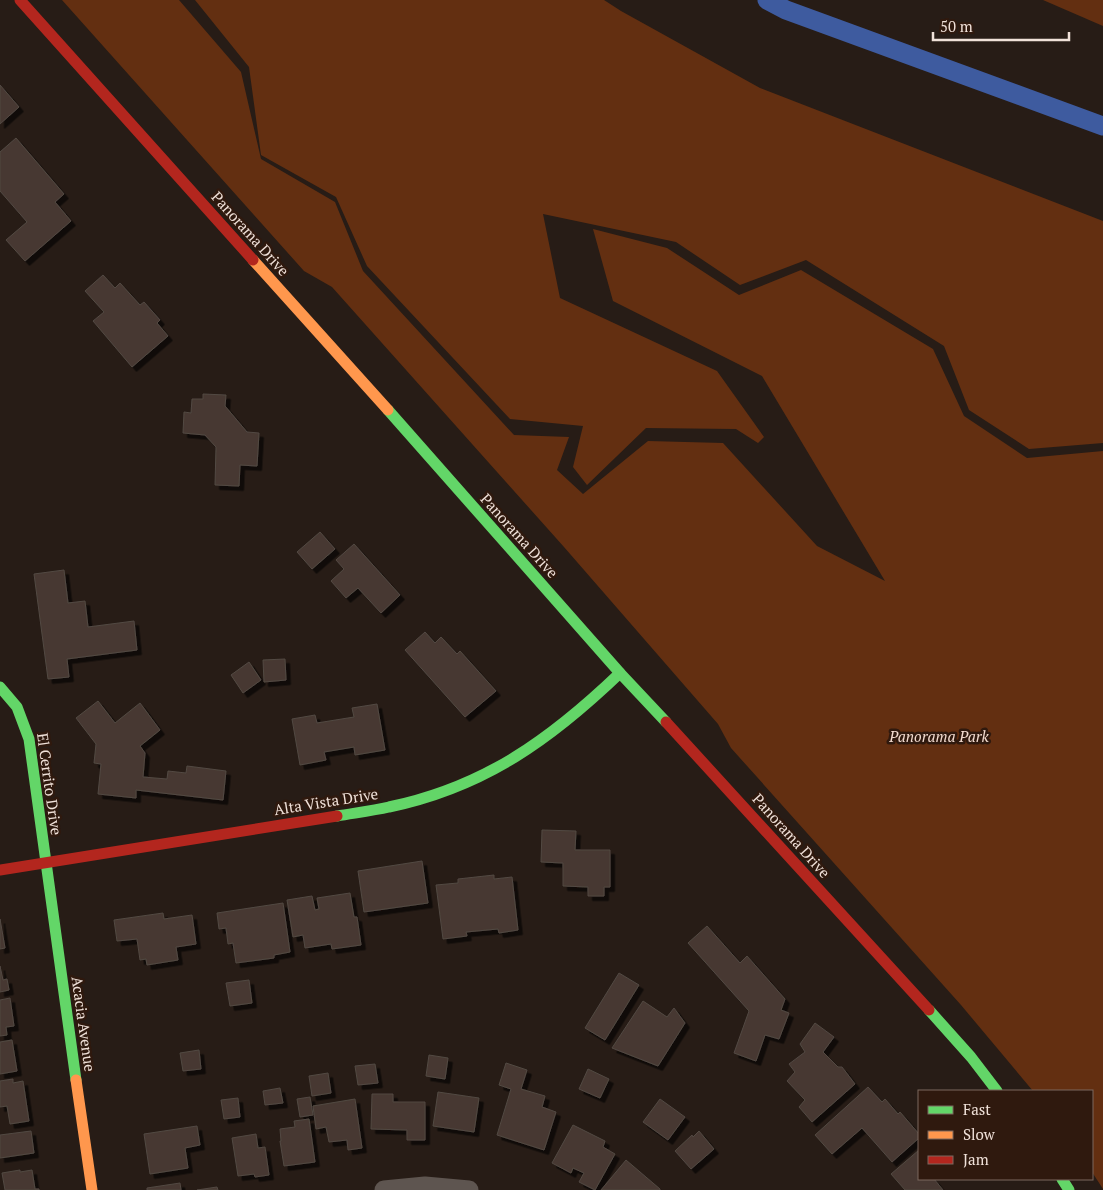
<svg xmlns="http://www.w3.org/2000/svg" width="1103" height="1190" viewBox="0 0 1103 1190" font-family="'PT Serif',serif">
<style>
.green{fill:#632f11}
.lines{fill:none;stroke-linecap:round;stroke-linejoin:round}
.canal{stroke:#3e5b9f;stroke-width:19}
.building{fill:#473931;stroke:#524943;filter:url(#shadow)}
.street{stroke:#5e5550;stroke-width:19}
.fast{stroke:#63d668;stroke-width:11}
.slow{stroke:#ff974d;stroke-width:11}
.jam{stroke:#b3261e;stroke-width:11}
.labels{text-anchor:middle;stroke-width:5;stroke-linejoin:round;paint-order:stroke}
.street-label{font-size:15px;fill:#f0e1d9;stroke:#2f190e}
.park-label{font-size:15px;font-style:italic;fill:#f3dbcf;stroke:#2f190e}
</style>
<defs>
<filter id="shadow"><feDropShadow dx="4.5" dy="4.5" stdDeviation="0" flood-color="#0009"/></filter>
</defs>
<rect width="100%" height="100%" fill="#271c16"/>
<!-- green -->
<g class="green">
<path d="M62 0H179L241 72 261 159 335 202 363 271 514 435 569 437 557 470 583 494 648 441 723 443 817 546 885 581 762 376 613 301 593 229 667 248 739 295 801 270 933 349 964 416 1027 458 1103 451V1189L1092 1172V1091H1033L961 1005 731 748 718 724 564 547 332 287 304 271Z"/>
<path d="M195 0H604L621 11 760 88 1103 221V443L1029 449 969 410 944 346 806 260 740 285 676 242 543 214 560 298 717 371 764 437 758 443 736 429 646 428 587 485 573 467 583 426 510 419 367 266 336 197 261 155 249 67Z"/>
<path d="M1043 0H1103V26Z"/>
</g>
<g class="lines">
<!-- canal -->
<path class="canal" d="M767 0 786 10 1103 126"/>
</g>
<!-- building -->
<g class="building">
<path d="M0 85 19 107 0 124Z"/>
<path d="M16 138 64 194 55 202 71 221 25 261 6 240 27 222 0 191V152Z"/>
<path d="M103 275 115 288 120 283 140 305 144 302 160 320 157 323 168 336 132 367 93 321 104 312 85 291Z"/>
<path d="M203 394 226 395 225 406 247 432 259 433 257 466 240 465 239 486 215 485 216 447 205 435 183 433 184 412 191 413 192 399H203Z"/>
<path d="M320 532 335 549 312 569 297 552Z"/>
<path d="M354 544 400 595 381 613 358 588 346 598 331 581 344 569 336 560Z"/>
<path d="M64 570 68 603 85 601 88 627 134 621 137 650 67 659 69 677 48 679 34 574Z"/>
<path d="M425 632 435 643 441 637 457 654 460 651 496 691 465 717 405 650Z"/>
<path d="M285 659 286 680 264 682 263 660Z"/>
<path d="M249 662 261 680 243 693 231 675Z"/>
<path d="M98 701 115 723 140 703 160 730 140 746 145 753 143 777 167 779 168 771 186 773 187 766 226 771 223 800 136 790V798L98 794 101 764 94 763 96 744 76 718Z"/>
<path d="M377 704 385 750 355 755 354 747 324 752 326 760 300 765 292 719 315 715 317 723 354 717 352 708Z"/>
<path d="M542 830 576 831 575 850H610V887H604V896H588V887L563 886V863L541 862Z"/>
<path d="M422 861 428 903 364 912 358 871Z"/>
<path d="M494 875V879L512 877 518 930 499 933 498 929 466 932 467 936 443 939 436 885 458 883V879Z"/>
<path d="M350 893 354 917H357L361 945 332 949 331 944 305 948 303 935 293 937 287 900 312 896 315 910 319 909 317 898Z"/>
<path d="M283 903 290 952 274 955V958L236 963 233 943 228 944 226 928 219 929 217 913Z"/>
<path d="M163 913 164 919 192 915 196 944 176 947 178 960 147 965 146 959 140 960 137 939 117 941 114 920Z"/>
<path d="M0 919 5 948 0 949Z"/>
<path d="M707 926 740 963 747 956 785 999 781 1010 789 1013 779 1039 765 1035 756 1061 734 1053 749 1011 688 943Z"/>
<path d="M0 966 3 980 7 979 9 990 0 992Z"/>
<path d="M619 973 639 985 605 1040 585 1028Z"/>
<path d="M249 980 252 1003 230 1006 226 983Z"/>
<path d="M10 998 14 1026 6 1027 7 1035 0 1036V1000Z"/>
<path d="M643 1001 667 1017 674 1008 685 1023 658 1066 612 1048Z"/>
<path d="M815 1023 834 1037 823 1052 838 1067H842L855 1084 812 1122 799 1107 805 1100 787 1081 795 1072 789 1064 805 1052 800 1044Z"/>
<path d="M12 1040 17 1071 0 1074V1042Z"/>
<path d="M199 1050 201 1069 183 1071 180 1053Z"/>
<path d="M429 1055 448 1058 445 1079 426 1076Z"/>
<path d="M506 1063 527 1070 521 1089 545 1096 542 1107 556 1112 544 1150 497 1135 511 1089 499 1085Z"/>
<path d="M375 1064 378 1083 358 1085 355 1066Z"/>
<path d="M588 1069 609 1079 600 1098 579 1089Z"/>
<path d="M328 1073 331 1093 312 1096 309 1076Z"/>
<path d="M13 1079V1083L23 1081 29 1121 10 1124 7 1106 0 1107V1081Z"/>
<path d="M868 1087 882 1102 885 1099 898 1114 900 1112 919 1134V1138L892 1162 862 1128 832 1154 815 1135Z"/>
<path d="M280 1088 283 1103 265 1105 263 1091Z"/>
<path d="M438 1092 479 1098 474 1132 433 1126Z"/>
<path d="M372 1094H393V1102H425V1140H407V1130L371 1129Z"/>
<path d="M310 1097 313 1115 300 1117 297 1099Z"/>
<path d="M238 1098 240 1117 224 1119 221 1100Z"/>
<path d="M355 1099 362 1148 348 1150 347 1140 329 1142 326 1127 316 1129 313 1106Z"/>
<path d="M660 1099 685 1117 668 1140 643 1122Z"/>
<path d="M309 1119 315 1162 284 1166 280 1141H281L280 1129 295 1127 294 1121Z"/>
<path d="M573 1125 605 1141 603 1147 615 1154 595 1190 579 1182 584 1173 573 1168 571 1173 552 1163Z"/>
<path d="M197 1126 200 1145 185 1148 188 1168 150 1174 144 1134Z"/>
<path d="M31 1131 34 1153 0 1158V1135Z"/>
<path d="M699 1131 714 1149 691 1169 675 1151 692 1135 693 1137Z"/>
<path d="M256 1134 258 1148 265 1147 269 1175 255 1177 254 1174 238 1176 232 1138Z"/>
<path d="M919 1150V1179H934L943 1190H905L891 1174Z"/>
<path d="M626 1160 660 1189V1190H601Z"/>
<path d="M20 1170V1172L32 1170 35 1189H39V1190H5L2 1173Z"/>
<path d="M180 1183 181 1190H147V1188Z"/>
<path d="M217 1187 218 1190H197Z"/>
</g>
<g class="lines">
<!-- street -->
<path class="street" d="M384 1190 425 1186 469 1190"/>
<!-- fast -->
<g class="fast">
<path d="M388 410 620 673 666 722"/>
<path d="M0 687 17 707 29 739 76 1080"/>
<path d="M337 816C354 813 372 811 389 807 485 787 551 739 620 673"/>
<path d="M929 1010 971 1057 997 1091"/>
<path d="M1062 1179 1069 1190"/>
</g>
<!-- slow -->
<g class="slow">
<path d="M253 260 388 410"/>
<path d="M76 1080 92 1190"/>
</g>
<!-- jam -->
<g class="jam">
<path d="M20 0 253 260"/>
<path d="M666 722 929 1010"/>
<path d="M0 870 337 816"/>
</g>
</g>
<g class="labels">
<!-- street labels -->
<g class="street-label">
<text transform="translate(250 234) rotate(48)" y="5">Panorama Drive</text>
<text transform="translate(519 536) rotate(48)" y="5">Panorama Drive</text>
<text transform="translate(49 784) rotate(82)" y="5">El Cerrito Drive</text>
<text transform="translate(326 802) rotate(-9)" y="5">Alta Vista Drive</text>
<text transform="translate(791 836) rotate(48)" y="5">Panorama Drive</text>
<text transform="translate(83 1024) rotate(82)" y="5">Acacia Avenue</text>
</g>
<!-- park labels -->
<g class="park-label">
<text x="939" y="742">Panorama Park</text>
</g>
</g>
<!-- legend -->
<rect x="918" y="1090" width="175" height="90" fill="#2f190e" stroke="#7c695f"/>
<rect x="928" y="1106" width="25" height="8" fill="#63d668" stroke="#7c695f"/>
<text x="963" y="1115" font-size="15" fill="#f0e1d9">Fast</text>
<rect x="928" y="1131" width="25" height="8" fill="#ff974d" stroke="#7c695f"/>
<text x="963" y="1140" font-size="15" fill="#f0e1d9">Slow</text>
<rect x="928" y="1156" width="25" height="8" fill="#b3261e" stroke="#7c695f"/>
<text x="963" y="1165" font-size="15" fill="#f0e1d9">Jam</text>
<!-- scale -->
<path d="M933 32v8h136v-8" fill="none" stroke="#f0e1d9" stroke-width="2.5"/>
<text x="940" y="32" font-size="15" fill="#f0e1d9" stroke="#2f190e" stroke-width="4" paint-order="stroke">50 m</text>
</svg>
